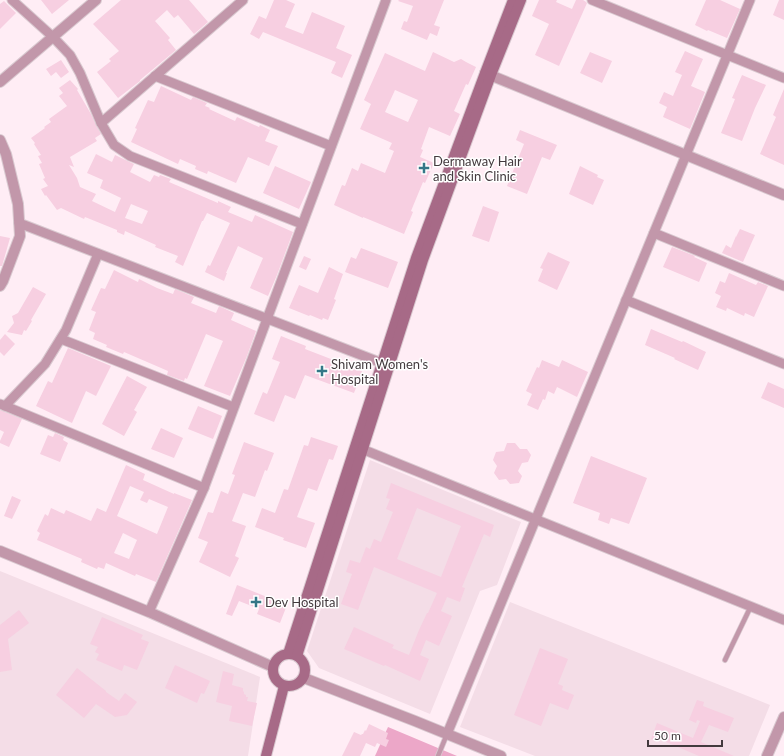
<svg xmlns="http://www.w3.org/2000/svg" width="784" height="756" viewBox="0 0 784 756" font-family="Lato,sans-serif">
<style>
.built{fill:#f4dde7}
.green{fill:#eca7c8}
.building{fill:#f7cfe1;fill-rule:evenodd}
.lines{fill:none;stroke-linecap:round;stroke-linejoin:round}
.service-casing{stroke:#d9c9d0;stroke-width:6}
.minor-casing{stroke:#d9c9d0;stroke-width:11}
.tertiary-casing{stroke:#d9c9d0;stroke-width:12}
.secondary-casing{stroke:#d9c9d0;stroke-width:12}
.service{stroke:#c297aa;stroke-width:4.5}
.minor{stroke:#c297aa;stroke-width:9}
.tertiary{stroke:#c297aa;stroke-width:10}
.secondary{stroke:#a76a87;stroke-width:10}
.poi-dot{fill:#337787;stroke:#fff;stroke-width:1.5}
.labels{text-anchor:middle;stroke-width:3;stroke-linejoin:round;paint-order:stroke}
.poi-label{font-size:13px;fill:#433a3e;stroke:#fff;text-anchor:start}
</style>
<rect width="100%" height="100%" fill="#ffedf5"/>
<!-- built -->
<g class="built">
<path d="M370 460 521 522 497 585 480 591 430 714 319 668 307 651Z"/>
<path d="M0 571 260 677 248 756H0Z"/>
<path d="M510 602 770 705 749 756H535L460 727Z"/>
</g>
<!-- green -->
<path class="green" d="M388 727 457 756H375Z"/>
<!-- building -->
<g class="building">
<path d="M41 0H69L52 14Z"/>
<path d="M121 0H189L208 22 194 34 178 15 174 18 167 10 155 21 170 38 168 40 176 50 140 80V81L118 98 97 72 111 61 109 59 119 51 93 24Z"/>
<path d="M274 0H286L295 4 285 27 303 34 312 12 345 26 336 48 352 55 342 78 331 73 336 62 263 32 259 39 250 34 259 16 266 19Z"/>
<path d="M399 0H444L434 25 440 27 437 36 430 33 427 40 401 29 404 21 407 22 413 6 398 1Z"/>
<path d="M539 0H557L556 2 572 9 576 0H583L586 2 587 3 559 66 535 55 549 24 532 16Z"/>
<path d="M706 0H720L740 9 727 38 708 30 707 31 695 25Z"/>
<path d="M779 0H784V20L773 15Z"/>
<path d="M4 1 16 13 0 29V4Z"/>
<path d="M685 51 703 59 691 86 705 92 690 129 663 117 667 107 659 103 664 92 673 96 682 75 675 72Z"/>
<path d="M433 52 454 62 461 59 466 62 476 67 468 85 466 84 454 111 460 114 450 136 429 127 421 149 423 150 420 157 434 163 425 183 423 182 411 211 413 212 404 234 363 217V218L334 205 342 185 345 186 352 168 358 171 361 163 385 173 394 151 389 149 392 143 360 129 371 104 364 100 385 53 425 71ZM395 90 418 100 408 122 385 112Z"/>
<path d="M590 52 612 61 602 83 580 73Z"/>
<path d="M61 60 69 72 61 78 56 72 51 76 46 69Z"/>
<path d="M742 75 766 85 755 108 742 141 721 133 735 99 732 98Z"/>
<path d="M70 80 78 89 77 90 91 114 96 125 101 134 95 138 97 141 70 157 74 167 69 165 77 178 80 187 96 194 92 201 115 212 121 198 100 188 103 180 87 173 96 154 112 162 115 155 134 164 130 172 150 182 154 175 159 177 160 175 171 179 169 182 218 203V201L231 207 228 212 252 222 255 215 293 232 277 275 268 296 250 288 263 258 238 246 226 273H227L224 281 205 272 208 265 210 266 230 223 207 213 203 221H202L183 266 175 262 178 256 155 247 156 245 125 231 124 235 117 232V230L85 217 84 219 61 208 57 210 46 195 45 196 41 189 48 186 43 179 45 178 39 164 42 163 38 156 41 155 34 144 35 143 31 138 45 128 44 127 51 122 49 119 67 106 59 96 63 93 59 88ZM131 204 148 211 142 224 125 218Z"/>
<path d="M161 86 191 100 193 97 207 103 205 106 210 108 209 109 235 121 237 117 259 127 260 125 270 130 265 141 278 146 269 166 248 157 236 183 208 171 207 174 195 169 196 166 180 159 178 164 131 142 137 129 135 128 148 100 154 102Z"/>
<path d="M784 89V165L760 154 776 117 773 115Z"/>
<path d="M520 130 557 145 550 160 542 157 527 194 507 186 524 144 516 140Z"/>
<path d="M275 166 311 182 299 209 263 193Z"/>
<path d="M580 166 598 175 597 177 604 180 593 205 569 194Z"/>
<path d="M483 206 499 212 489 242 472 236Z"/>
<path d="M740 229 755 235 743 262 722 253 726 245 731 248 736 236V237Z"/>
<path d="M0 236 10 238 2 266H0Z"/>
<path d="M672 247 695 256 694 257 707 263 699 282 663 267Z"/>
<path d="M361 248 398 262 388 288 345 272 351 257 356 259Z"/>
<path d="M548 252 570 262 557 290 538 281 543 269 540 268Z"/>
<path d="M304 256 311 259 306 270 299 267Z"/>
<path d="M329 267 343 274 334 299 336 300 328 320 323 318 322 320 310 315 309 316 289 308 299 285 318 293Z"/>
<path d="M114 270 138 282 139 279 157 288 173 294 175 289 194 297 191 303 216 313 219 306 234 313 231 320 256 331 247 356 230 396 204 386 223 341 206 334 187 379 185 378 184 381 167 375 168 371 124 352 123 354 106 347 107 345 93 339 95 333 89 330 96 312 91 310 101 288 105 289Z"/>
<path d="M729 273 756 285 758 282 768 286 754 317 745 313 744 316 727 308 726 311 716 307 721 296 715 293 720 281 725 283Z"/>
<path d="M33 287 46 294 31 320 32 321 26 331 24 330 22 335 7 332 14 323 12 316 18 313Z"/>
<path d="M651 329 682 342 683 341 706 352 698 370 674 359 675 358 645 345Z"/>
<path d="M5 334 15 344 4 356 0 352V340Z"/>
<path d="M281 336 306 346 305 349 362 371 354 393 305 375 295 399 285 395 274 422 254 414 263 392 267 394 280 362 272 359Z"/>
<path d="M68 348 111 366 96 396 86 391 72 423 36 406 48 381 52 383Z"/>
<path d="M542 360 559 367 562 360 588 372 577 397 557 387 554 394 548 391 545 400 543 399 538 410 527 405 532 394 526 391 537 367 539 368Z"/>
<path d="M127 376 147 387 134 410 137 412 124 436 102 424Z"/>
<path d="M768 382 784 389V408L761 398Z"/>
<path d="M198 406 222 416 213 439 188 429Z"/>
<path d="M0 410 22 419 9 447 0 443V441L4 432 0 430Z"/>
<path d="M161 428 183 438 174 458 151 449Z"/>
<path d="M55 433 64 437 63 440 68 443 60 462 40 454 48 435 53 437Z"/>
<path d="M311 437 338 446 333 460 329 459 317 491 308 488 297 517 315 523 306 548 283 540 284 538 255 527 262 508 275 513 284 489 288 490 304 445 308 446Z"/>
<path d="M244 442 274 453 267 471 265 470 255 497 243 493 232 521 246 526 235 556 239 558 230 577 199 562 208 542 198 538 208 512 213 513 221 491 228 494 235 475 232 474Z"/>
<path d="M507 443H515L520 449H527L531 455 528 462 522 463 518 471 522 476 519 483 510 484 506 479 499 480 494 473 497 466 493 460 496 452 504 451Z"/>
<path d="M591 456 647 478 629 524 611 518 609 524 598 520 600 513 573 503Z"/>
<path d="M126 465 145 474 143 480 174 494V493L192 500 156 582 136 574 135 576 106 563 104 569 98 567 97 569 81 562 82 559 37 540 40 533 37 531 45 514 48 516 51 508 64 514 66 510 91 521 97 508 106 512ZM130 486 144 492 140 500 147 503 149 499 168 507 157 534 117 516ZM123 533 137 540 129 559 114 553Z"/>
<path d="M391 483 494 525 490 537 484 534 462 587 465 588 460 602 447 597 441 611 452 616 439 646 426 640 420 655 429 659 420 681 385 665 384 666 344 649 354 627 394 645 392 648 409 655 419 630 427 613H428L437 593 374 567 358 610 341 604 352 574 346 572 350 560 360 563 366 547 370 549 374 539 381 542 393 512 386 509 390 499 386 498ZM417 508 461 526 441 577 397 559Z"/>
<path d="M12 496 21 500 12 519 4 516Z"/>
<path d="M237 585 287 605 280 623 257 614 259 609 239 601 232 616 226 614Z"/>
<path d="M19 610 29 623 8 639 12 670 0 672V625Z"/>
<path d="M102 617 143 635 141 639 149 642 137 670 124 665 122 671 96 660 99 654 95 652 98 647 90 644Z"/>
<path d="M540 648 568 659 558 684 563 686 562 690 574 695 568 710 550 703 541 726 514 715Z"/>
<path d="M175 665 210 681 204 694 201 693 197 703 165 688Z"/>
<path d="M77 668 106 691V692L119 701 125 693 137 702 127 715 115 717 96 704 84 718 56 695Z"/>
<path d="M223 671 234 674 232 685 243 688V691L244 692V694L246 695V697H248L247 701 257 703 252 726 229 721 232 706 216 702Z"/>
<path d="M697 700 704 702 703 706 734 718 728 732 709 725 701 742 734 756H699L659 739 658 742 651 739 657 723 693 738 700 721 697 720 696 723 689 720Z"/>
<path d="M369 724 388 733 386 739 389 740 386 747 377 743 375 747 366 743 360 756H342L354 732 361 735 362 734H363L365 730 366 731Z"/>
</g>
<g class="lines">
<defs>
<g id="service">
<path d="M725 660 751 606"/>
<path d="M438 756 447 734"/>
</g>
<g id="minor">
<path d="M12 0 53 37 70 55 80 73 101 123 114 145 130 156 302 224"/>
<path d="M592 0 784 78"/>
<path d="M155 76 331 146"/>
<path d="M101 123 243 0"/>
<path d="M19 223 387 365"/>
<path d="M654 233 784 286"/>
<path d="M626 300 784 364"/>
<path d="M61 339 233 407"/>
<path d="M0 404 204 488"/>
<path d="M5 406 45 364 66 330 98 254"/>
<path d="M357 447 784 620"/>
<path d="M149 612 204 488 386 0"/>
<path d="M447 734 750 0"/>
</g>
<g id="tertiary">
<path d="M485 73 784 195"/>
<path d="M0 82 96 0"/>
<path d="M0 140 6 154 18 204 20 236 3 281 0 286"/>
<path d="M0 551 149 612 273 667"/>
<path d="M304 678 415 721 501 756"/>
<path d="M767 756 784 717"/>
</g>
<g id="secondary">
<circle cx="289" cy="670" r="16"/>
<path d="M288 654 416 258 485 73 513 0"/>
<path d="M297 656 423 260 491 75 521 0"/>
<path d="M266 756 284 686"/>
</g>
</defs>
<!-- service casing -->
<use href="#service" class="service-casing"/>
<!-- minor casing -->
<use href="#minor" class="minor-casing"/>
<!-- tertiary casing -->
<use href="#tertiary" class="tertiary-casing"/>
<!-- secondary casing -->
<use href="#secondary" class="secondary-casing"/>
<!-- service -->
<use href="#service" class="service"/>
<!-- minor -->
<use href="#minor" class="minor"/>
<!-- tertiary -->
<use href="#tertiary" class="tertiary"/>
<!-- secondary -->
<use href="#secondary" class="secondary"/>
</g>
<!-- markers -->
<g class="poi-dot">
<path d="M422 162h4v4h4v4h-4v4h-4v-4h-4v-4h4z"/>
<path d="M320 365h4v4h4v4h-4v4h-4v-4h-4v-4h4z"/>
<path d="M254 596h4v4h4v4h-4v4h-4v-4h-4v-4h4z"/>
</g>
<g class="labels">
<!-- poi labels -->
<g class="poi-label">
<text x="433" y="166">Dermaway Hair<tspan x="433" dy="15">and Skin Clinic</tspan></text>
<text x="331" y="369">Shivam Women's<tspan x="331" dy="15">Hospital</tspan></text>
<text x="265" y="607">Dev Hospital</text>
</g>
</g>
<!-- scale -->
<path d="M648 740v6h74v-6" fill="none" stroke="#433a3e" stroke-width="2"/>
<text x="654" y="740" font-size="12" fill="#433a3e" stroke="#ffffff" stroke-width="3" paint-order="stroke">50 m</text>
</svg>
